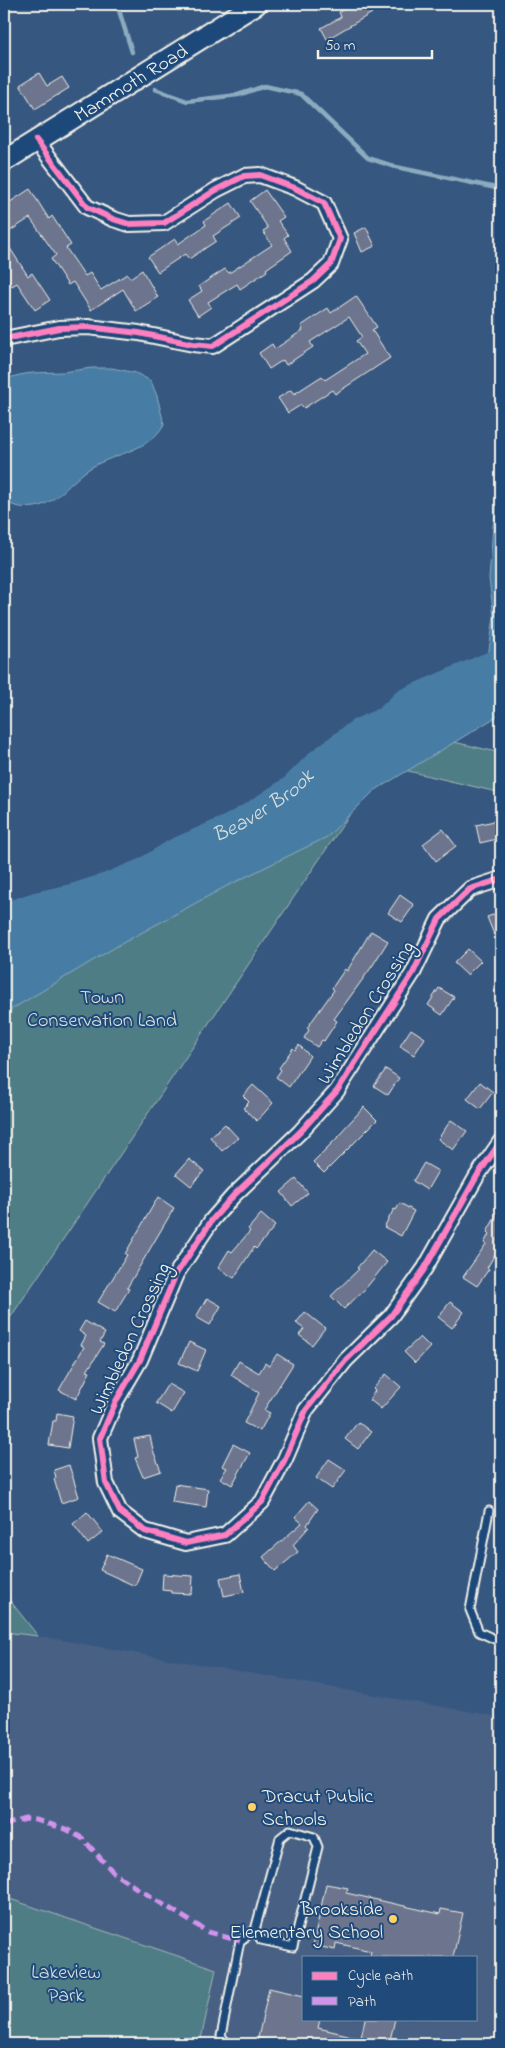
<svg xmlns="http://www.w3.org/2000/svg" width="505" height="2048" viewBox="0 0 505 2048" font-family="'Indie Flower',sans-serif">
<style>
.built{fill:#466084;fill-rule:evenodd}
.green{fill:#507d86;stroke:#a2b7b7}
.water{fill:#477da4;stroke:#8cabbf}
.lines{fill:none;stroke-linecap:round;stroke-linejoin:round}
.stream{stroke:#8cabbf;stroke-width:4.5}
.river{stroke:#477da4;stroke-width:28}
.building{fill:#6c748d;stroke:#f4f1e8}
.service-casing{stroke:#f4f1e8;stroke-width:11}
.minor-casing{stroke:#f4f1e8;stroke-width:18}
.secondary-casing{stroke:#f4f1e8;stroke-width:24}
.service{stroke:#1f4a7a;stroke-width:7}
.minor{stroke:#1f4a7a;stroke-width:14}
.secondary{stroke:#1f4a7a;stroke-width:20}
.quiet{stroke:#d193ec;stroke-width:5;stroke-dasharray:10 5;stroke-linecap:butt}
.cycleway-casing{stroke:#1f4a7a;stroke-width:9}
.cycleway{stroke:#ff80c0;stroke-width:6}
.poi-dot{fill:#ffd166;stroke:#1f4a7a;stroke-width:2}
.labels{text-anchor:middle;stroke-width:4;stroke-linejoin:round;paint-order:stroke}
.street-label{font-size:20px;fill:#f4f1e8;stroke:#1f4a7a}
.park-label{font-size:20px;fill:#dbe0d9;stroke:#1f4a7a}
.poi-label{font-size:20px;fill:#f4f1e8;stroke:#1f4a7a;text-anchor:start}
.water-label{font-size:21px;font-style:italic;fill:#dae0de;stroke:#1f4a7a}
</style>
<rect width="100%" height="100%" fill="#365780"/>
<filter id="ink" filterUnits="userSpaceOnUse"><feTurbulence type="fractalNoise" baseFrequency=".02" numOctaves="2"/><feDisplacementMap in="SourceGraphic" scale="10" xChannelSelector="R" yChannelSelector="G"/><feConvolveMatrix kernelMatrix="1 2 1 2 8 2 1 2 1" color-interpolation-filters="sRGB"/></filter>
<g filter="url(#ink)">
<!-- built -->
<path class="built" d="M4 1632 38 1636 501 1717V2044H200L216 1969 4 1897ZM304 1957H476V2019H304Z"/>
<!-- green -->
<g class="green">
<path d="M394 728 501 753V793L383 765 4 1327V952L187 880Z"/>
<path d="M4 1593 38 1636 4 1632Z"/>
<path d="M4 1897 216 1969 200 2044H4Z"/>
</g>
<!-- water -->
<g class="water">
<path d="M92 368H112L136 373 151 381 157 396 164 424C149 453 110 453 86 471 71 482 58 500 40 506 28 509 13 508 4 500V380C25 371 42 373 63 372 73 371 82 369 92 368Z"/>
<path d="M501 482V714L374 791 327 837 223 888 119 945 12 1009 4 1018V912L25 903 62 897 81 899 131 890 193 857 209 843 222 837 290 783 404 717 449 696 475 676 489 650 494 617 489 579 493 526Z"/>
</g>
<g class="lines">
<!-- stream -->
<g class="stream">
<path d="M117 4 132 52"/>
<path d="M155 89 187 101 238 95 265 86 301 94 368 158 396 167 501 189"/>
</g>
<!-- river -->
<path class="river" id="s1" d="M4 917 36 906 72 898 110 886 144 872 176 852 231 828 252 816 293 789 319 763 360 732 387 720 406 702 501 661"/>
</g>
<!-- building -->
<g class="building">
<path d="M354 4H367L372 13 327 39 321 28 341 17 339 12Z"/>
<path d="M39 73 47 86 62 77 69 88 35 109 20 85Z"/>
<path d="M30 189 49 219 52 216 71 245 66 248 85 276 90 273 101 290 127 274 130 278 142 270 158 297 136 311 123 289 91 310 73 282 68 285 51 259 56 255 30 218 4 235V206Z"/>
<path d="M265 190 284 217 278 221 288 235 284 238 292 251 266 269 267 271 240 289 237 284 208 302 211 307 198 316 188 300 202 291 199 286 225 269 229 273 272 245 263 231 268 228 250 201Z"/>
<path d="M231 203 241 218 213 236 216 241 189 259 185 254 158 272 148 257 175 239 178 244 206 225 204 221Z"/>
<path d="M366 227 375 246 362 252 354 233Z"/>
<path d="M4 239 28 276 32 273 50 300 35 310 17 283 12 286 4 274Z"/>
<path d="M356 296 377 327 372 330 390 358 335 394 332 390 304 408 301 405 288 413 278 398 291 390 294 394 322 376 325 380 365 354 356 341 362 337 349 317 310 342 313 347 286 365 283 360 269 369 259 353 272 344 275 349 303 330 301 326 328 308 331 313Z"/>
<path d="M499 820 501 838 480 843 476 825Z"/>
<path d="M443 829 456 846 436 861 423 844Z"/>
<path d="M400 895 414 905 402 922 388 913Z"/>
<path d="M501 912V952L487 917Z"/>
<path d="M371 931 388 941 373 965 334 1019 337 1021 324 1041 322 1040 317 1047 304 1038 309 1030 307 1028 334 990 332 988 345 969 347 971Z"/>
<path d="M468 949 481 961 467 975 454 963Z"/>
<path d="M439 988 454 997 442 1015 428 1005Z"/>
<path d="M411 1029 425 1038 414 1055 400 1046Z"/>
<path d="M299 1045 310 1056 289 1087 276 1077 281 1070 279 1068 293 1048 295 1050Z"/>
<path d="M386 1069 399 1078 388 1095 374 1086Z"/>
<path d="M480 1082 493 1092 480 1109 467 1099Z"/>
<path d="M253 1085 273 1103 257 1121 243 1108 249 1102 243 1096Z"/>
<path d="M364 1107 377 1120 324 1173 313 1162 343 1132 342 1131Z"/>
<path d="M451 1120 467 1131 453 1150 438 1139Z"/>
<path d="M225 1124 238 1138 222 1151 210 1137Z"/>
<path d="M189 1159 204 1171 191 1186 176 1174Z"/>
<path d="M424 1163 438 1171 427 1190 413 1181Z"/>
<path d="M296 1179 308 1193 292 1206 281 1192Z"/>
<path d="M158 1197 174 1208 127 1288 129 1289 115 1312 98 1302 127 1255 125 1254Z"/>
<path d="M400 1203 414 1211 401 1236 384 1227 394 1209 396 1210Z"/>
<path d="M501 1207V1244L487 1268 489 1269 477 1286 463 1277 486 1244 484 1243 489 1234 487 1232Z"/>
<path d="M261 1214 275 1226 256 1249 254 1247 234 1278 218 1268 229 1250 232 1252 250 1231 248 1229Z"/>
<path d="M372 1250 387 1262 366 1288 344 1309 331 1296 359 1269 357 1268Z"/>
<path d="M207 1298 221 1306 210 1325 196 1317Z"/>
<path d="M450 1302 464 1312 452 1328 438 1317Z"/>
<path d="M305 1312 325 1328 312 1345 299 1335 304 1329 296 1323Z"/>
<path d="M85 1321 105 1333 100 1342 104 1344 87 1371 90 1372 76 1399 59 1390 84 1347 81 1345 86 1336 79 1331Z"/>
<path d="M420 1337 430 1347 415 1363 404 1352Z"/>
<path d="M189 1342 206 1350 197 1371 179 1363Z"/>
<path d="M277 1354 293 1364 264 1410 270 1413 260 1431 244 1423 259 1393 231 1375 239 1361 259 1373 265 1363 269 1366Z"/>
<path d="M386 1374 401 1387 381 1409 369 1399 375 1391 373 1389Z"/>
<path d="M168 1384 184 1393 172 1413 156 1403Z"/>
<path d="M57 1413 73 1416 68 1448 49 1445 53 1421H56Z"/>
<path d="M358 1422 371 1432 358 1449 345 1439Z"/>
<path d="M150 1436 153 1450 161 1471 143 1477 135 1458 138 1457 134 1439Z"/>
<path d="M233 1444 250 1453 232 1485 220 1478 227 1468 222 1466Z"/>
<path d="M329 1459 346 1470 332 1489 316 1478Z"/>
<path d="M69 1465 79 1497 61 1503 54 1479 56 1478 54 1470Z"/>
<path d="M175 1484 208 1489 206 1507 172 1502Z"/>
<path d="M309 1501 318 1509 307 1525 309 1527 293 1545 298 1552 275 1571 263 1557 302 1523 295 1517Z"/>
<path d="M87 1512 103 1532 88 1544 73 1524Z"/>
<path d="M107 1554 142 1569 135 1586 100 1570Z"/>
<path d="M163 1574 193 1576 192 1594 171 1593V1591L162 1590Z"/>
<path d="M240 1574 244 1592 224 1596 220 1578Z"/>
<path d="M326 1884 348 1888 346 1893 440 1914 441 1909 463 1913 453 1957H370L371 1951 336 1943 335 1950 313 1945Z"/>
<path d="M269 1988 304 1996V2019H320L318 2028 361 2038 365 2019H395L389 2044H277V2042L258 2038Z"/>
</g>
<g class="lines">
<defs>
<g id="service">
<path d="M489 1511 470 1610 479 1632 501 1642"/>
<path d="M228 2044 221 2036 240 1941 255 1930 280 1838 290 1830 314 1837 318 1847 293 1947 261 1940 255 1930"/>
</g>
<g id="minor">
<path d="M4 339 59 328 88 327 139 333 193 344 213 346 313 281 331 264 340 239 324 203 295 188 260 175 244 176 216 190 164 223 129 224 113 219 87 207 36 140"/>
<path d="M501 879 470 889 439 919 413 973 337 1091 300 1132 233 1196 212 1220 176 1274 140 1360 116 1401 100 1438 106 1483 120 1512 145 1531 186 1543 225 1535 262 1502 285 1459 306 1410 346 1360 391 1316 425 1268 477 1176 501 1141"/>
</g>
<g id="secondary">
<path id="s2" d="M4 161 256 4"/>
</g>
</defs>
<!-- service casing -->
<use href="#service" class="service-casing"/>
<!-- minor casing -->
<use href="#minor" class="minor-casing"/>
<!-- secondary casing -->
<use href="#secondary" class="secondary-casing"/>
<!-- service -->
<use href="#service" class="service"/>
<!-- minor -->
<use href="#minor" class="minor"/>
<!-- secondary -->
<use href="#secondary" class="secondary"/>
<!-- quiet -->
<path class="quiet" d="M4 1825 26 1819 36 1820 66 1829 82 1838 114 1873 135 1887 208 1932 240 1941"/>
<defs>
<g id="cycleway">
<path d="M4 339 59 328 88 327 139 333 193 344 213 346 313 281 331 264 340 239 324 203 295 188 260 175 244 176 216 190 164 223 129 224 113 219 87 207 36 140"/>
<path d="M501 879 470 889 439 919 413 973 337 1091 300 1132 233 1196 212 1220 176 1274 140 1360 116 1401 100 1438 106 1483 120 1512 145 1531 186 1543 225 1535 262 1502 285 1459 306 1410 346 1360 391 1316 425 1268 477 1176 501 1141"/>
</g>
</defs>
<!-- cycleway casing -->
<use href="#cycleway" class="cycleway-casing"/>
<!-- cycleway -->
<use href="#cycleway" class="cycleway"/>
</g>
</g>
<!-- markers -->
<g class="poi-dot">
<circle cx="252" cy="1807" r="5"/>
<circle cx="393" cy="1919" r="5"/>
</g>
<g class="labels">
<!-- street labels -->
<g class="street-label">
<text dy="7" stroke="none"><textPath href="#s2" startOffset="149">Mammoth Road</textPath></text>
<text transform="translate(365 1012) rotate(-58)" y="7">Wimbledon Crossing</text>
<text transform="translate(129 1338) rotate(-65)" y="7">Wimbledon Crossing</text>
</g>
<!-- park labels -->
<g class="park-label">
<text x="102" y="1003">Town<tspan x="102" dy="23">Conservation Land</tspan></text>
<text x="66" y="1978">Lakeview<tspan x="66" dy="23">Park</tspan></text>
</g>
<!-- poi labels -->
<g class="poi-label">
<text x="262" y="1802">Dracut Public<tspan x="262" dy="23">Schools</tspan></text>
<text x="383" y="1915" text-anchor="end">Brookside<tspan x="383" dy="23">Elementary School</tspan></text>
</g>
<!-- water labels -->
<g class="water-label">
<text dy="7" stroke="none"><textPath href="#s1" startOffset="284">Beaver Brook</textPath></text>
</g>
</g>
<!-- margin -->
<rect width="505" height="2048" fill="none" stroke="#1f4a7a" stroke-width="20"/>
<rect x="10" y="10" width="485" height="2028" fill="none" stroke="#f4f1e8" stroke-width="2" filter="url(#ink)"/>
<!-- legend -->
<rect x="302" y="1956" width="175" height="65" fill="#1f4a7a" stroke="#748da6"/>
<rect x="312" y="1972" width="25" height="8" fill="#ff80c0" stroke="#748da6"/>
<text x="348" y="1980" font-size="15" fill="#f4f1e8">Cycle path</text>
<rect x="312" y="1997" width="25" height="8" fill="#d193ec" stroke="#748da6"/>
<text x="348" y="2006" font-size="15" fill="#f4f1e8">Path</text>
<!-- scale -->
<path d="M318 50v8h114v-8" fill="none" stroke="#f4f1e8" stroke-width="2.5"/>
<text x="325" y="50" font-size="15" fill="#f4f1e8" stroke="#1f4a7a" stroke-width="4" paint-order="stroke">50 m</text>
</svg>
